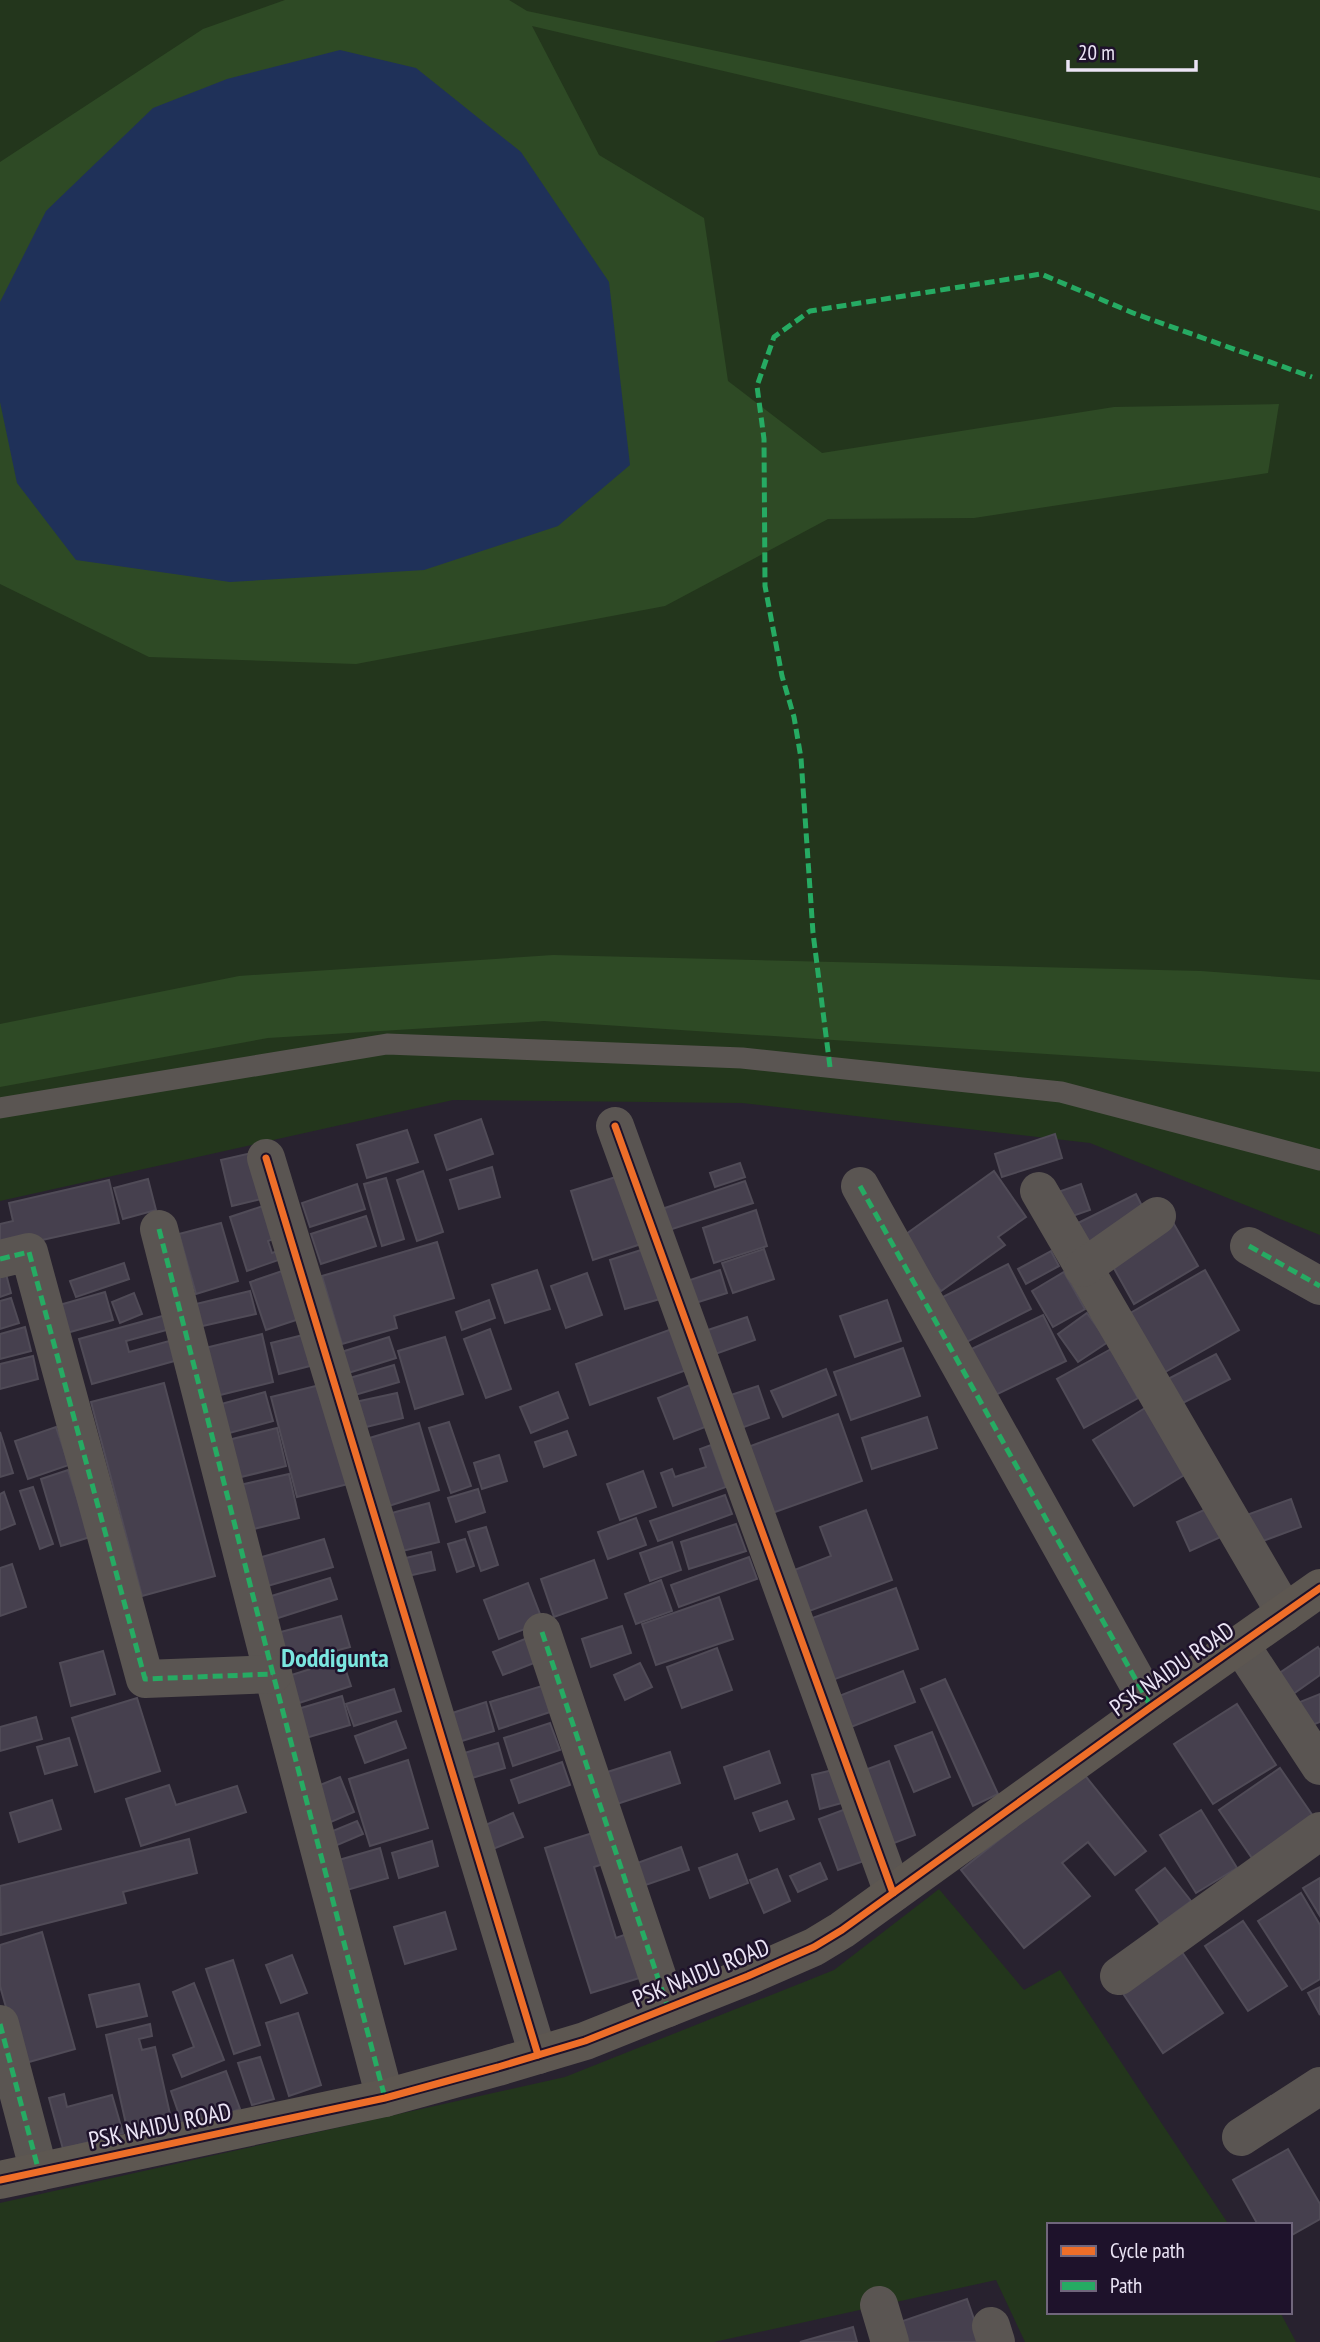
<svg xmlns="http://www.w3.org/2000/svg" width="1320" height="2342" viewBox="0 0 1320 2342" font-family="'PT Sans Narrow',sans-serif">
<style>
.green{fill:#23361c}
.forest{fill:#2e4a25}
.water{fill:#1f3159}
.building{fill:#46404e;stroke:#504b57;stroke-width:2}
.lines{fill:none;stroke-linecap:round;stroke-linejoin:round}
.lane{stroke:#5a5552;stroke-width:21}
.street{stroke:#5a5552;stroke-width:38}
.secondary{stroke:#5d5751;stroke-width:38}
.quiet{stroke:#26ab63;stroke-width:5;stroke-dasharray:10 5;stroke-linecap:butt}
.cycleway-casing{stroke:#1e122b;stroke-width:11}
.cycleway{stroke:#ee6e29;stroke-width:7}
.labels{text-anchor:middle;stroke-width:5;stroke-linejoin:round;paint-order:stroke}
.street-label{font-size:24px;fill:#ebe4f5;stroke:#1e122b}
.neighbourhood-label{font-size:26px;font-weight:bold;fill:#7be6e0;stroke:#1e122b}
</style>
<rect width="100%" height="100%" fill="#28222f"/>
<!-- green -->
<g class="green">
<path d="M0 0H1320V1235L1090 1143 742 1103 453 1100 0 1201Z"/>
<path d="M939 1889 1024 1990 1060 1970 1229 2225H1049V2312H1280L1296 2342H1025L996 2280 714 2342H0V2203L565 2077 834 1970Z"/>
</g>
<!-- forest -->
<g class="forest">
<path d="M285 0H509L527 11 1320 178V211L532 26 599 155 704 218 728 381 822 453 1114 407 1279 404 1268 473 974 518 828 519 665 606 356 664 149 657 0 584V162L203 29Z"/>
<path d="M553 955 1201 971 1320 980V1072L544 1021 268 1038 0 1087V1024L239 976Z"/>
</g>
<!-- water -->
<path class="water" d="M340 50 416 68 521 152 609 282 630 465 558 526 424 570 230 582 76 560 17 483 0 402V302L46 211 153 108 227 79Z"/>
<!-- building -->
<g class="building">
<path d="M481 1119 493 1154 447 1170 435 1135Z"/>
<path d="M407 1130 418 1162 367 1178 357 1145Z"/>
<path d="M1055 1134 1062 1158 1002 1177 995 1154Z"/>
<path d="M260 1151 270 1197 232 1206 221 1160Z"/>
<path d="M740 1163 745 1177 715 1187 710 1173Z"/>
<path d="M492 1167 500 1197 459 1209 450 1180Z"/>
<path d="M423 1171 443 1232 417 1241 397 1180Z"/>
<path d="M994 1171 1026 1217 998 1237 1005 1245 941 1291 902 1237Z"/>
<path d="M619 1176 641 1244 593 1260 571 1191Z"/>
<path d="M386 1178 404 1239 382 1246 364 1184Z"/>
<path d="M148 1179 156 1210 123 1219 114 1188Z"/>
<path d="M109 1180 119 1223 33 1242 0 1252V1224L13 1221 9 1203Z"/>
<path d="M745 1181 753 1203 669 1230 662 1209Z"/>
<path d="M357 1184 365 1209 310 1227 302 1203Z"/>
<path d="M1081 1184 1090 1210 1064 1219 1055 1193Z"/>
<path d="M1136 1194 1147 1216 1084 1247 1074 1225Z"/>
<path d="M272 1203 283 1235 268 1241 272 1253 287 1248 290 1256 247 1271 230 1217Z"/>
<path d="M756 1210 767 1246 714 1263 703 1228Z"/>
<path d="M366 1216 376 1246 321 1264 311 1234Z"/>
<path d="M1171 1219 1198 1266 1134 1304 1107 1256Z"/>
<path d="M221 1223 238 1281 196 1294 179 1234Z"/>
<path d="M437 1242 454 1298 394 1316 397 1328 342 1344 322 1276Z"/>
<path d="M644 1249 660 1299 625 1309 610 1260Z"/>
<path d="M764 1249 774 1279 733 1293 722 1263Z"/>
<path d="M1051 1251 1059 1266 1026 1284 1018 1269Z"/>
<path d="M124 1263 129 1279 76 1297 70 1281Z"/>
<path d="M1008 1264 1031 1309 955 1348 933 1302Z"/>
<path d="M5 1270 11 1293 0 1297V1272Z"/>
<path d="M285 1270 302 1318 266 1330 250 1282Z"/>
<path d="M537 1270 550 1309 505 1323 492 1285Z"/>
<path d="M720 1270 727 1293 692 1304 684 1282Z"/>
<path d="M1205 1270 1239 1330 1160 1375 1125 1316Z"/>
<path d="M1064 1272 1085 1309 1053 1327 1032 1291Z"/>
<path d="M587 1273 602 1315 566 1328 551 1286Z"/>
<path d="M250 1291 256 1314 198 1327 192 1305Z"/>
<path d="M105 1292 113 1320 56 1336 49 1308Z"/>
<path d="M134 1293 142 1314 120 1323 112 1302Z"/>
<path d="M11 1298 19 1323 0 1329V1301Z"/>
<path d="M489 1300 495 1318 462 1330 456 1312Z"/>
<path d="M887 1300 901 1341 855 1357 840 1316Z"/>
<path d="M1087 1313 1108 1342 1078 1362 1058 1334Z"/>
<path d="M166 1315 170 1329 126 1341 129 1352 173 1340 178 1360 92 1384 79 1339Z"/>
<path d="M1043 1315 1066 1361 983 1401 961 1354Z"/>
<path d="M747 1317 755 1340 704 1358 696 1334Z"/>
<path d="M680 1326 695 1367 590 1405 576 1364Z"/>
<path d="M25 1327 31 1351 0 1359V1334Z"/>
<path d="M490 1329 511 1389 486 1398 464 1339Z"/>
<path d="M262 1334 273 1382 212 1397 201 1349Z"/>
<path d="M303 1335 310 1366 279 1374 271 1343Z"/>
<path d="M389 1337 396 1358 342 1375 335 1354Z"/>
<path d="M445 1337 463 1394 415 1409 398 1351Z"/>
<path d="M903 1348 920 1396 851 1420 834 1372Z"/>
<path d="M1111 1349 1138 1398 1084 1428 1057 1379Z"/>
<path d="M1216 1354 1230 1379 1179 1405 1166 1380Z"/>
<path d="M33 1356 38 1379 0 1389V1364Z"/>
<path d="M394 1365 399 1382 348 1397 343 1380Z"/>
<path d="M826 1369 836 1395 783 1417 771 1391Z"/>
<path d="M697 1382 713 1424 674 1439 658 1398Z"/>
<path d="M164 1383 215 1576 142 1596 91 1402Z"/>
<path d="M324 1384 348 1484 297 1497 271 1397Z"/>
<path d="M758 1386 769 1418 733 1431 722 1398Z"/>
<path d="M265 1392 273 1421 222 1435 214 1406Z"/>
<path d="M558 1392 568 1418 531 1433 520 1407Z"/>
<path d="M397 1393 403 1418 362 1428 355 1402Z"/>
<path d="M1145 1408 1186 1474 1134 1506 1093 1440Z"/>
<path d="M838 1414 862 1481 761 1517 737 1451Z"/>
<path d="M927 1417 937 1448 872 1469 862 1438Z"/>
<path d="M449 1422 471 1486 451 1493 429 1428Z"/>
<path d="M419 1423 439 1490 373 1511 353 1443Z"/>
<path d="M56 1427 69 1465 28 1479 15 1441Z"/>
<path d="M277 1428 286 1466 233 1479 224 1441Z"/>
<path d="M567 1431 576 1455 544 1467 535 1442Z"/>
<path d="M0 1432 13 1473 0 1477Z"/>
<path d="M711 1445 726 1487 673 1506 661 1473 672 1469 675 1477 706 1467 700 1449Z"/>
<path d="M499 1455 507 1481 482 1489 474 1463Z"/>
<path d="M68 1470 90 1537 61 1546 41 1479Z"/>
<path d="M643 1471 656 1507 620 1520 607 1484Z"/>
<path d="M289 1474 299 1518 241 1532 231 1487Z"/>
<path d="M33 1487 53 1544 40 1549 20 1491Z"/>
<path d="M478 1489 485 1512 456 1522 448 1498Z"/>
<path d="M4 1492 15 1524 0 1530V1494Z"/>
<path d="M725 1495 732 1514 658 1541 650 1521Z"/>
<path d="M1291 1499 1301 1527 1252 1545 1241 1517Z"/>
<path d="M429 1503 439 1542 386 1555 377 1517Z"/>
<path d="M1213 1506 1225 1535 1190 1551 1177 1522Z"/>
<path d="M866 1510 892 1580 804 1613 789 1572 831 1556 820 1527Z"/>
<path d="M636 1518 646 1545 608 1559 598 1532Z"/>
<path d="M736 1524 746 1551 689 1569 681 1542Z"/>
<path d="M486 1527 498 1565 481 1571 468 1532Z"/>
<path d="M324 1539 333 1567 264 1587 255 1559Z"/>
<path d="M465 1539 474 1566 457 1572 448 1544Z"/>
<path d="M672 1542 681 1570 650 1581 640 1553Z"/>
<path d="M431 1552 435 1570 394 1579 389 1562Z"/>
<path d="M749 1557 757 1579 679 1607 671 1585Z"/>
<path d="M594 1560 607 1598 554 1617 541 1579Z"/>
<path d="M12 1564 26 1607 0 1616V1568Z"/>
<path d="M330 1578 337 1599 272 1620 265 1598Z"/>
<path d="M661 1580 672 1611 636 1624 625 1594Z"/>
<path d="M528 1583 543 1622 499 1639 484 1600Z"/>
<path d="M896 1588 918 1649 824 1683 801 1622Z"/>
<path d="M719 1597 733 1639 656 1665 642 1624Z"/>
<path d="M341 1616 350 1647 285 1664 277 1633Z"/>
<path d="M622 1626 631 1653 591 1667 582 1639Z"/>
<path d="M537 1634 547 1658 503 1675 493 1652Z"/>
<path d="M1318 1647 1320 1650V1675L1293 1694 1278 1674Z"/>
<path d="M717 1648 732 1690 682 1708 667 1667Z"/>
<path d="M103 1651 115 1694 71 1706 60 1663Z"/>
<path d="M342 1659 351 1686 287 1707 279 1679Z"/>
<path d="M640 1663 652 1687 625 1700 614 1675Z"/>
<path d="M903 1671 915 1702 851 1727 839 1696Z"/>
<path d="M945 1679 998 1794 973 1806 921 1689Z"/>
<path d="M542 1686 550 1712 499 1729 490 1702Z"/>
<path d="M394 1689 401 1711 354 1726 346 1704Z"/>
<path d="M1320 1694V1722L1304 1728 1295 1704Z"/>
<path d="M342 1696 350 1725 292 1742 284 1713Z"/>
<path d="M137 1698 160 1771 95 1792 72 1718Z"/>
<path d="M486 1702 494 1731 449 1745 440 1717Z"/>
<path d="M1237 1704 1276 1765 1213 1804 1174 1744Z"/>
<path d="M36 1717 42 1739 0 1751V1727Z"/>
<path d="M396 1721 406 1748 365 1763 355 1736Z"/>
<path d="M550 1723 560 1750 513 1766 504 1738Z"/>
<path d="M932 1732 950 1777 914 1792 895 1746Z"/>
<path d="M69 1738 77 1765 45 1774 37 1747Z"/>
<path d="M498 1743 505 1768 459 1782 451 1757Z"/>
<path d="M769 1751 780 1783 735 1799 724 1767Z"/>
<path d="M670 1752 680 1783 608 1807 598 1775Z"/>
<path d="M408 1760 428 1828 370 1846 349 1779Z"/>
<path d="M889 1761 915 1835 889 1845 862 1771Z"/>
<path d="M562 1762 570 1785 519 1803 511 1780Z"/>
<path d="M841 1768 849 1801 820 1809 812 1775Z"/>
<path d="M1280 1768 1315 1819 1254 1861 1219 1810Z"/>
<path d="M1083 1773 1146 1851 1115 1875 1088 1842 1062 1863 1090 1896 1024 1948 961 1870Z"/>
<path d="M340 1777 354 1812 324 1825 310 1789Z"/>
<path d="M169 1785 176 1805 237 1786 246 1812 141 1846 126 1799Z"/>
<path d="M52 1800 61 1829 19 1842 10 1813Z"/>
<path d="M787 1801 794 1819 760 1831 753 1813Z"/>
<path d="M851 1807 870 1859 838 1870 819 1819Z"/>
<path d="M1201 1810 1237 1868 1196 1893 1160 1835Z"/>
<path d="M513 1813 523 1837 483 1853 474 1830Z"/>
<path d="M357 1821 363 1834 328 1849 323 1835Z"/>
<path d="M602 1830 612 1861 594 1867 616 1938 635 1931 649 1975 591 1993 545 1848Z"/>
<path d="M189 1839 197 1873 123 1892 126 1903 1 1935 0 1886Z"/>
<path d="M432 1841 438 1866 399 1878 392 1853Z"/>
<path d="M681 1847 689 1870 637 1888 629 1866Z"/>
<path d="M380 1848 388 1878 340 1892 332 1862Z"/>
<path d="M737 1854 748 1883 710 1898 699 1868Z"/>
<path d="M820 1863 827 1879 798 1892 790 1876Z"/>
<path d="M1165 1868 1191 1901 1160 1924 1136 1890Z"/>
<path d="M777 1869 790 1901 764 1913 750 1880Z"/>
<path d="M1320 1878V1916L1303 1888Z"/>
<path d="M1301 1893 1320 1925V1979L1302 1990 1258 1921Z"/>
<path d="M445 1912 456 1949 405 1964 394 1927Z"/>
<path d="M1243 1921 1287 1986 1248 2011 1205 1946Z"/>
<path d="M42 1932 75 2049 22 2064 0 1986V1945Z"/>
<path d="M1180 1949 1223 2013 1163 2053 1120 1989Z"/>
<path d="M292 1955 307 1993 281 2003 266 1965Z"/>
<path d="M233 1960 260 2045 234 2054 206 1969Z"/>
<path d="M194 1983 224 2060 182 2077 173 2055 194 2047 173 1992Z"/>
<path d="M139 1984 147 2016 97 2027 89 1995Z"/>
<path d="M1320 1987V2015L1308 1993Z"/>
<path d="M298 2013 321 2085 289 2096 266 2023Z"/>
<path d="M150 2024 152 2036 139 2039 142 2050 155 2047 172 2123 128 2133 106 2035Z"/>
<path d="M260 2057 274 2099 252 2105 238 2063Z"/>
<path d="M226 2071 240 2109 184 2129 171 2091Z"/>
<path d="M64 2094 67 2107 112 2095 123 2133 63 2149 49 2098Z"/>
<path d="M1288 2149 1320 2204V2219L1290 2236V2225H1258L1233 2180Z"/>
<path d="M967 2299 982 2342H900L894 2324Z"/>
<path d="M853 2327 857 2342H800Z"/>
</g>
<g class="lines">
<!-- lane -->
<path class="lane" d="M0 1108 387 1044 742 1058 1061 1092 1320 1160"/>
<!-- street -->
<g class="street">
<path d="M615 1126 893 1893"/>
<path d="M266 1158 538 2055"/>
<path d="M860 1186 1151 1707"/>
<path d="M1039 1191 1285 1613"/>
<path d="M159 1229 273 1674 385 2098"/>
<path d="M1249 1246 1320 1286"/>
<path d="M0 1259 29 1252 145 1679 273 1674"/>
<path d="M1083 1268 1157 1216"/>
<path d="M542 1632 668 2008"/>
<path d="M1240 1644 1320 1766"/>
<path d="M1119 1976 1320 1831"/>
<path d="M0 2024 39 2172"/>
<path d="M1241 2137 1320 2086"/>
<path d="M879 2305 890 2342"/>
<path d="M991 2326 996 2342"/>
</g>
<!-- secondary -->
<path class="secondary" d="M0 2180 385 2098 498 2067 585 2041 748 1976 814 1947 842 1930 1151 1707 1320 1588"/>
<!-- quiet -->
<g class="quiet">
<path d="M830 1067 813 933 801 758 794 717 782 676 765 586 764 439 757 386 774 337 810 311 1041 274 1133 313 1312 377"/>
<path d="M860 1186 1151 1707"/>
<path d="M159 1229 273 1674 385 2098"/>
<path d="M1249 1246 1320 1286"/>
<path d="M0 1259 29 1252 145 1679 273 1674"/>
<path d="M542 1632 668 2008"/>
<path d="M0 2024 39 2172"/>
</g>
<defs>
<g id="cycleway">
<path d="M615 1126 893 1893"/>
<path d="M266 1158 538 2055"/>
<path d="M0 2180 385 2098 498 2067 585 2041 748 1976 814 1947 842 1930 1151 1707 1320 1588"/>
</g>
</defs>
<!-- cycleway casing -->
<use href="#cycleway" class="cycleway-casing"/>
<!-- cycleway -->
<use href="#cycleway" class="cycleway"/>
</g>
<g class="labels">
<!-- street labels -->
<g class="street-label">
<text transform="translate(1172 1669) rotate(-35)" y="8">PSK NAIDU ROAD</text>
<text transform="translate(701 1973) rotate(-22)" y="8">PSK NAIDU ROAD</text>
<text transform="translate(160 2126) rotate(-12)" y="8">PSK NAIDU ROAD</text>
</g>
<!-- neighbourhood labels -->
<g class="neighbourhood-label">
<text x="335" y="1667">Doddigunta</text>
</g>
</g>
<!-- legend -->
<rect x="1047" y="2223" width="245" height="91" fill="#1e122b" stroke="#70667c" stroke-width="2"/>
<rect x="1061" y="2246" width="35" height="10" fill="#ee6e29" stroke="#70667c" stroke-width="2"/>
<text x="1110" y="2258" font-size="21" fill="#ebe4f5">Cycle path</text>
<rect x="1061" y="2281" width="35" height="10" fill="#26ab63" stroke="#70667c" stroke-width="2"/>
<text x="1110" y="2293" font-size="21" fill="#ebe4f5">Path</text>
<!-- scale -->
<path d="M1068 60v10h128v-10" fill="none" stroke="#ebe4f5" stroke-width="3.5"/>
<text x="1078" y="60" font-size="21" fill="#ebe4f5" stroke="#1e122b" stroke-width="5" paint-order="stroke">20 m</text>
</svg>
